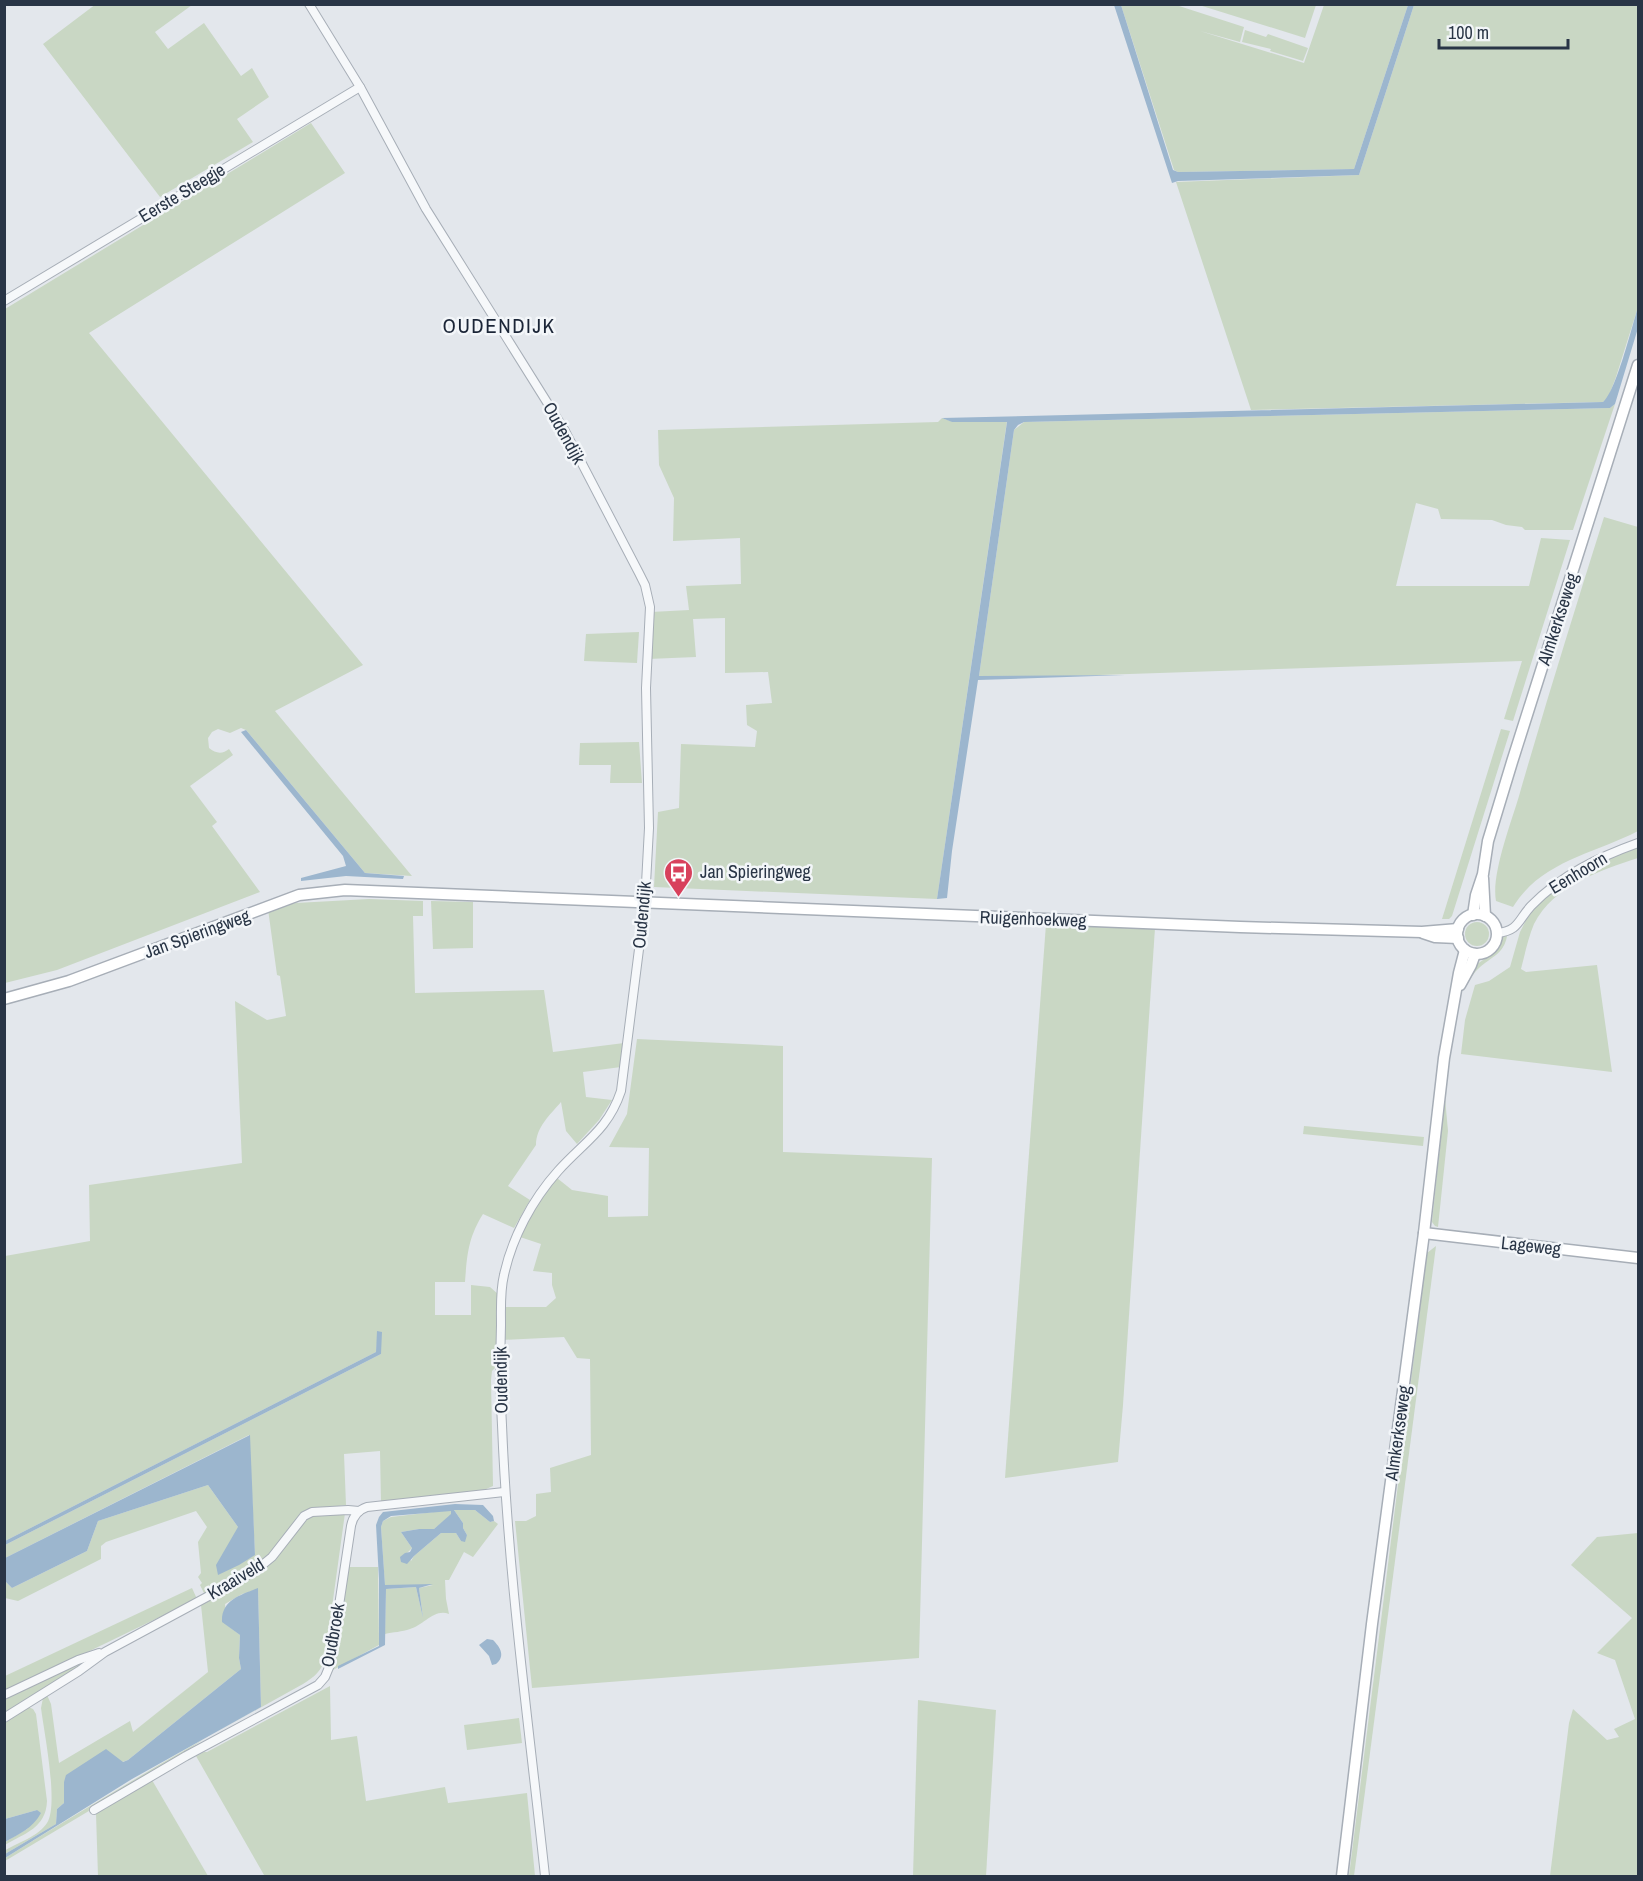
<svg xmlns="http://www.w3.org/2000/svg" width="1643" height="1881" viewBox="0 0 1643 1881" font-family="'Archivo Narrow',sans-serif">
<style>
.green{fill:#c9d7c4}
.water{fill:#9cb6ce}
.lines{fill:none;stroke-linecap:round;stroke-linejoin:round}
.street-casing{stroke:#a7aeb7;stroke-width:10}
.secondary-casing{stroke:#a7aeb7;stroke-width:13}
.street{stroke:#f6f8fa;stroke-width:8}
.secondary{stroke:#fff;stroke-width:10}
.labels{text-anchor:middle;stroke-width:5;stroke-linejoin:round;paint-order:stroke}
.street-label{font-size:18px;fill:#293546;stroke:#f3f6f9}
.poi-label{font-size:18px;fill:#293546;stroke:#f3f6f9;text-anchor:start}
.quarter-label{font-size:21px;letter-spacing:1.5px;fill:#1b2537;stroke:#f3f6f9}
</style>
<rect width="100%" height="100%" fill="#e3e7ec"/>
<!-- green -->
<g class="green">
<path d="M96 4 192 5 155 32 168 49 204 23 241 76 252 68 269 97 237 119 253 142 160 197 43 44Z"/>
<path d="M1121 5H1176L1244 27 1240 42 1200 31 1304 63 1324 5H1408L1354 169 1178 172 1174 170Z"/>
<path d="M1199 5 1316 4V5L1305 38Z"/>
<path d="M1414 5H1638V307L1616 377 1608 398 1603 402 1251 410 1176 182 1359 175Z"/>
<path d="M1245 30 1266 37 1268 34 1308 48 1303 61 1270 51 1271 49 1242 42Z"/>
<path d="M311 123 345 173 89 333 363 665 275 711 412 876 365 873 246 730 241 728 230 733 218 729 212 732 208 738 209 748C216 754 223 754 229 749L233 755 190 786 217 822 212 826 260 892 57 970 5 983V309Z"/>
<path d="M1615 404 1573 530H1525L1522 527 1506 525 1492 520 1441 519 1438 509 1416 503 1396 586H1529L1541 538 1570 540 1513 721 1504 719 1522 661 1039 677 979 676 1014 430 1024 422 1610 408Z"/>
<path d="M942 418 953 422 1007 421 937 899 654 887 658 812 679 808 681 744 755 747 757 731 747 725 746 705 772 703 768 672 725 673V618L693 619 696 657 648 659 651 612 689 610 686 586 741 584 740 538 673 541 674 498 659 465 658 430 938 422Z"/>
<path d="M1604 517 1638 527V831C1594 854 1541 861 1513 907L1496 901C1491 875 1511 823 1519 796 1546 702 1575 609 1604 517Z"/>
<path d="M639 632 637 663 584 661 586 634Z"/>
<path d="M1501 729 1510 731 1504 750 1452 916 1449 919H1442Z"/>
<path d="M639 742 642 783H610L611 765H579L580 743Z"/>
<path d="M1638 844V858C1601 870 1553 886 1534 924 1528 938 1525 954 1521 969L1526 972 1597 965 1612 1072 1461 1054 1465 1020 1475 985 1489 981 1510 967 1520 932 1526 920 1542 899 1578 873Z"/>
<path d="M369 899 423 901V916H413L415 993 544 990 553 1052 624 1043 621 1067 583 1072 586 1097 612 1100 599 1120 577 1144 566 1131 561 1102C550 1115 536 1127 536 1145L508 1186 530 1200 514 1228 483 1214C468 1238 467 1255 465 1282H435V1315H471V1285L490 1287 498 1294 496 1367 492 1371 491 1380 493 1486 484 1490 381 1503 380 1451 344 1454 346 1505 312 1510 256 1567 205 1595 200 1585 202 1583 198 1577 201 1573 198 1542 207 1527 196 1511 106 1542 101 1546V1559L18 1601 5 1598V1581L12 1588 87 1551 98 1521 208 1485 238 1527 255 1555 249 1435 5 1558V1545L381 1354 379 1333H378L376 1352 5 1541V1256L90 1241 89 1185 242 1163 235 1001 267 1020 286 1016 280 976 277 975 268 909 296 903Z"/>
<path d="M431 901 473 902V948L433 949Z"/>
<circle cx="1477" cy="934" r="12"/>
<path d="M1046 924 1155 928 1123 1405 1118 1462 1005 1478Z"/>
<path d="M1507 936C1504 954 1491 957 1479 968 1474 972 1471 979 1467 983L1473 967 1493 953 1501 937Z"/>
<path d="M637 1039 783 1046V1152L932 1158 919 1658 532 1688 515 1521H526L536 1516V1494L551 1492 550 1468 591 1455 590 1359 577 1358 564 1337 502 1340 504 1307H546L556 1298 552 1285V1273L533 1271 541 1244 520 1237 535 1207 557 1178 572 1190 608 1196V1217L648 1216 649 1148 609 1147 627 1114Z"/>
<path d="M1445 1098 1448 1131 1438 1227 1435 1226 1432 1222Z"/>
<path d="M1304 1126 1424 1137 1423 1146 1303 1134Z"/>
<path d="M1436 1246 1354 1876H1349L1427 1253Z"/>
<path d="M451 1510V1515L434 1529H419L401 1532 412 1548 407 1553 411 1561 414 1556 441 1533H456L461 1541 467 1535 463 1528V1523L454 1510H475L490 1522 494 1521 498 1524 473 1557 464 1552 449 1580H445L446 1599 449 1614C434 1608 423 1626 410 1629 402 1632 393 1632 385 1634L386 1589 416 1587 423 1618 419 1588 433 1585 385 1586 381 1527 383 1521 391 1517Z"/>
<path d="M345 1513 325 1658C322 1671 314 1677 303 1684L204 1739 161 1768 5 1861V1858C89 1806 174 1755 261 1707L258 1589 242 1594 225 1604 227 1625 240 1635 239 1658 241 1669 128 1760 64 1782V1803L57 1809 56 1824 5 1854 4 1851C17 1843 39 1836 47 1823 59 1805 44 1732 41 1708L43 1698 47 1695 51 1704 59 1763 130 1721 133 1732 208 1672 201 1605 238 1587 265 1567 308 1518 313 1516Z"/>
<path d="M1638 1533V1876H1550L1569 1723 1573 1709 1607 1740 1619 1737 1614 1729 1635 1719 1615 1660 1597 1653 1632 1618 1571 1565 1597 1537Z"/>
<path d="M347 1567H378L379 1645 333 1670 332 1667Z"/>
<path d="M192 1588 197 1599 5 1692V1676Z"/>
<path d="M82 1662 83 1664 5 1713V1699Z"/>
<path d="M330 1686 331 1740 357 1736 366 1801 445 1787 448 1803 527 1793 535 1876H262L264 1875 196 1756 204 1752H207Z"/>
<path d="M918 1700 996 1710 986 1876H913Z"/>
<path d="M28 1707 33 1709 36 1714 47 1801C46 1828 25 1833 5 1845V1842L27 1829 37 1810 5 1819V1720Z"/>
<path d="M519 1718 522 1743 467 1750 464 1725Z"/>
<path d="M152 1780 208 1876H98L96 1814Z"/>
</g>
<!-- water -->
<g class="water">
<path d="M1114 5H1121L1173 170 1178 172 1354 169 1408 5H1414L1359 175 1178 181 1172 183Z"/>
<path d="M1638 307V328L1615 404 1610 408 1024 422 1018 425 1014 430 979 676 1125 675 978 680 952 851 947 898 937 899 1007 422H952L942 418 1603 402C1616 392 1632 326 1638 307Z"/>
<path d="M246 730 365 873 404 876 403 879 346 876 301 881V878L346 866 343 856 241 732Z"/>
<path d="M377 1331 382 1332 381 1354 5 1545V1541L376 1352Z"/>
<path d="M250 1435 255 1555 239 1565 218 1575 216 1565 238 1527 208 1485 98 1521 87 1551 12 1588 5 1581V1558Z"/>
<path d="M455 1504 483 1505 493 1516 494 1521 490 1522 475 1510H454L463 1523V1528L467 1535 465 1542 461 1541 456 1533H441L414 1556 407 1564 401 1562 400 1557 405 1553 410 1552 412 1548 401 1532 419 1529H434L451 1514V1511L391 1516 383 1521 381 1527 385 1585 433 1584 419 1588 423 1618 416 1587 386 1589 385 1645 338 1669V1666L379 1646V1579L376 1525 379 1517 383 1512Z"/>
<path d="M258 1588 261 1707 132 1779 5 1858V1854L56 1824 57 1809 64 1803V1782L66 1775 106 1749 123 1762 128 1760 241 1669 239 1658 240 1635 222 1622C221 1600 241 1595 258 1588Z"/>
<path d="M487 1639 493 1640C500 1647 506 1656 496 1664L492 1665 489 1656 479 1645Z"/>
<path d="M37 1810 41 1813C33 1828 19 1834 5 1842V1819Z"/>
</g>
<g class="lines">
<defs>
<g id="street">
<path d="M309 4 360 87 426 209 565 431 639 573 645 585 650 607 646 688 649 828 645 902 621 1091C608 1130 584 1142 558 1171 532 1200 512 1238 504 1275 500 1291 501 1308 501 1325 500 1358 500 1391 502 1425 508 1576 529 1726 545 1876"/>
<path d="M4 301 360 87"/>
<path d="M1497 933C1519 931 1518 920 1531 906 1561 875 1599 857 1638 843"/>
<path d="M4 1695 78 1660 99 1653"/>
<path d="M4 1718 79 1671 105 1652 255 1571 272 1557 304 1516 312 1512 348 1510 359 1511"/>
<path d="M94 1810 186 1756 318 1685 325 1677 330 1665 351 1526C353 1516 358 1510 367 1507L504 1492"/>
</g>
<g id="secondary">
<path d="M1483 878 1485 916"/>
<circle cx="1477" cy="934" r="20"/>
<path d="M1473 915 1476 895 1483 874 1488 841 1512 762 1638 365"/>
<path d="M1423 933 1435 937 1458 938"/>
<path d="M1460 985 1471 965 1475 954"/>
<path d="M4 999 69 981 299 895 345 890 1240 927 1422 932 1458 929"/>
<path d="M1424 1233 1638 1258"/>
<path d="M1342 1876 1372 1624 1424 1233 1444 1058 1459 973 1465 950"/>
</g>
</defs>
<!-- street casing -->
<use href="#street" class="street-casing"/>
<!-- secondary casing -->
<use href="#secondary" class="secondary-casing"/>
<!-- street -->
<use href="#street" class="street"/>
<!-- secondary -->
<use href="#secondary" class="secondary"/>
</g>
<!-- icons -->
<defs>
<symbol id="bus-pin" viewBox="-11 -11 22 30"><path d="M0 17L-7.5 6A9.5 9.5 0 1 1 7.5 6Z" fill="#d8415c" stroke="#f3f6f9"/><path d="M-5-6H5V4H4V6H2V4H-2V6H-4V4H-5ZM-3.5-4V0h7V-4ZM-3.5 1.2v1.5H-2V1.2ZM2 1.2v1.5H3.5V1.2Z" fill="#fff"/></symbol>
</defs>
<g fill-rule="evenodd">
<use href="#bus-pin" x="662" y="856" width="33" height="45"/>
</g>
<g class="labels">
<!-- street labels -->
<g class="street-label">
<text transform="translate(182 193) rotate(-31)" y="6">Eerste Steegje</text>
<text transform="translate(564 433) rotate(61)" y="6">Oudendijk</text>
<text transform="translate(1558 619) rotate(-72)" y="6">Almkerkseweg</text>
<text transform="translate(1578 873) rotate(-31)" y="6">Eenhoorn</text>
<text transform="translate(642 915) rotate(-85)" y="6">Oudendijk</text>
<text transform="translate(1033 919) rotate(2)" y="6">Ruigenhoekweg</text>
<text transform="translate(197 934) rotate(-20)" y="6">Jan Spieringweg</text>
<text transform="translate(1531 1246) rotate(6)" y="6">Lageweg</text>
<text transform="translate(501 1380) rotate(-91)" y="6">Oudendijk</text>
<text transform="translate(1398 1433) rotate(-82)" y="6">Almkerkseweg</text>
<text transform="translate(236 1579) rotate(-31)" y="6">Kraaiveld</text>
<text transform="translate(333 1635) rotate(-80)" y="6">Oudbroek</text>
</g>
<!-- poi labels -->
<g class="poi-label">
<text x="700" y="878">Jan Spieringweg</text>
</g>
<!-- quarter labels -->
<g class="quarter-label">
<text x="499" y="333">OUDENDIJK</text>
</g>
</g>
<!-- border -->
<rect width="1643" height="1881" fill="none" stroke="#293546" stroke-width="12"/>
<!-- scale -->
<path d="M1439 39v9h129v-9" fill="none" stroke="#293546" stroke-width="3"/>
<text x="1448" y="39" font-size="18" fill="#293546" stroke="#f3f6f9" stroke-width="4.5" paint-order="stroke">100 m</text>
</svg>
